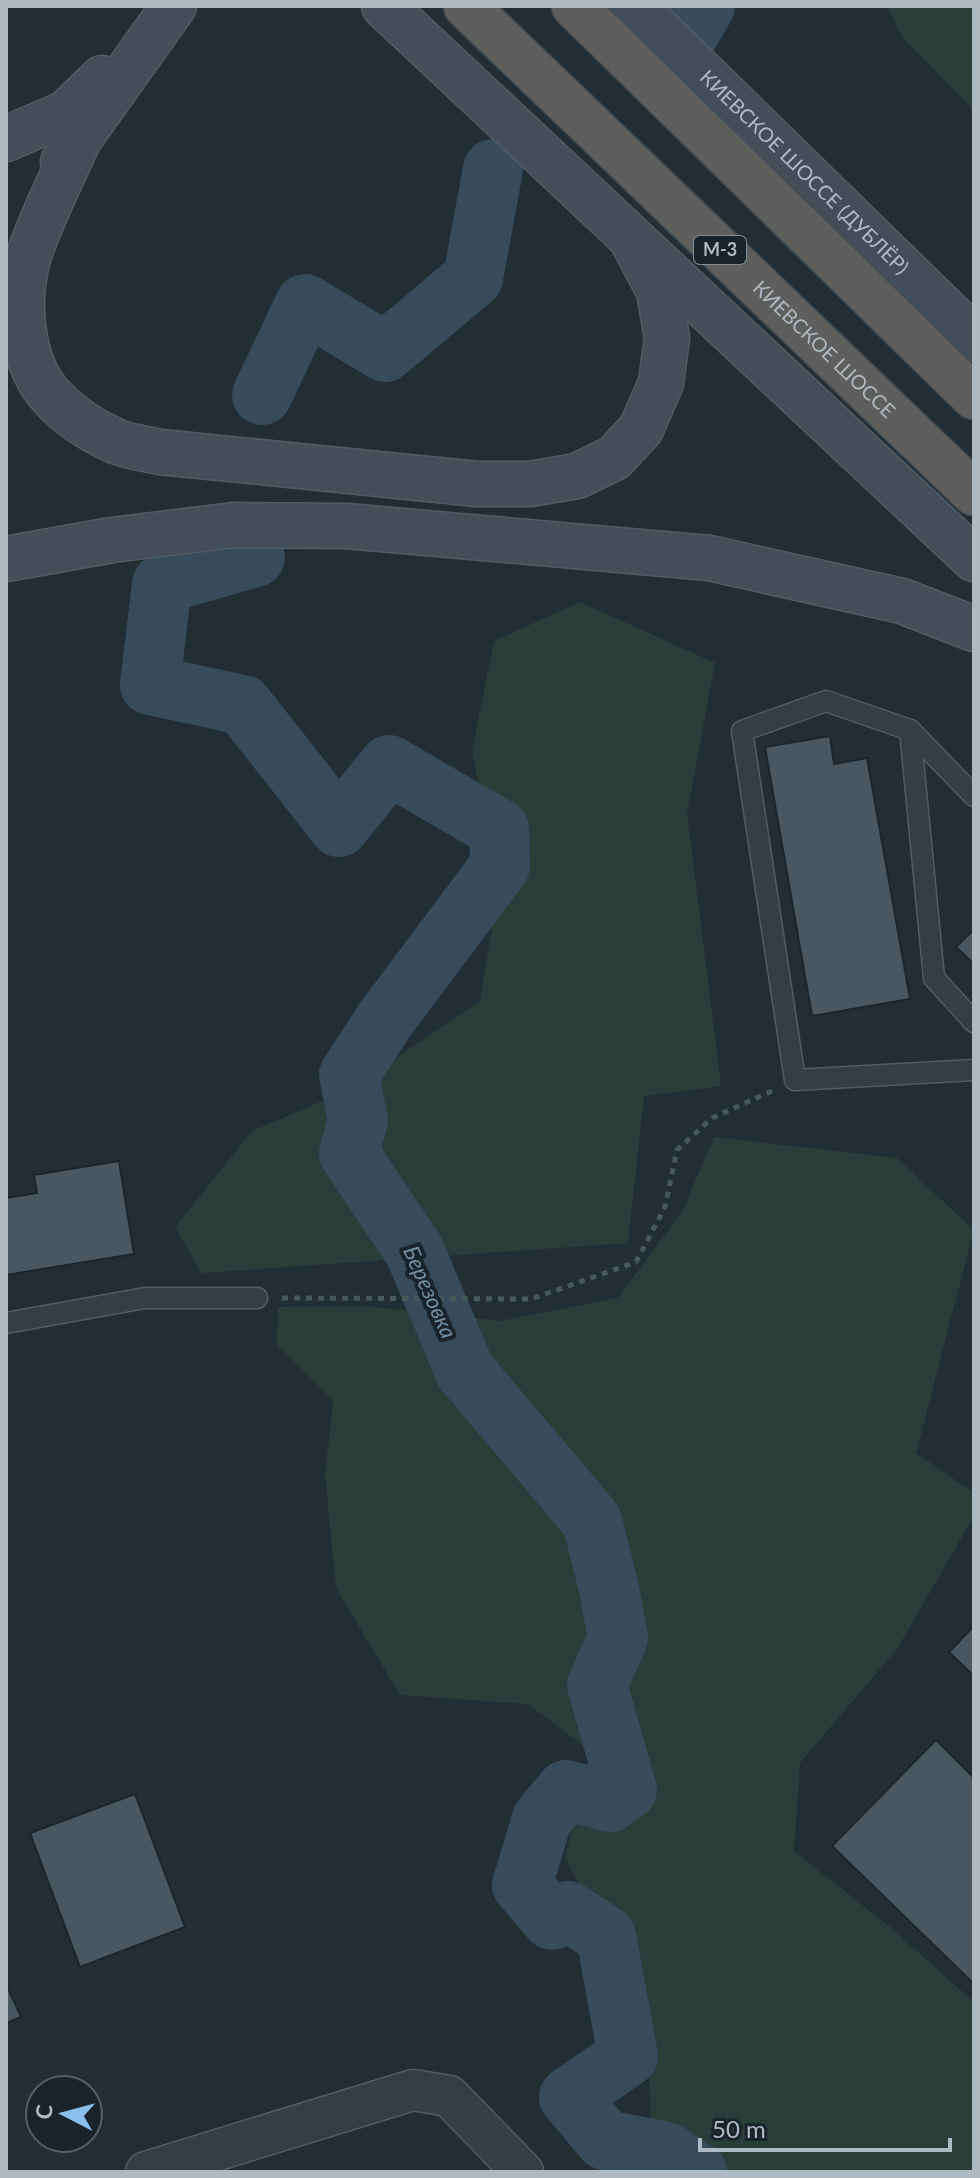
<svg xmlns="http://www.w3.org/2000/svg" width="980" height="2178" viewBox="0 0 980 2178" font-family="Lato,sans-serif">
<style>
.green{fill:#2a3d39}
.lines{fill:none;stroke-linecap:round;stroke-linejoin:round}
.river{stroke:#374b5a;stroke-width:60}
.building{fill:#4a5760;stroke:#1c252c;stroke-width:2}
.service-casing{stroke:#525c63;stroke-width:23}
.minor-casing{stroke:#525c63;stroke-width:43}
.secondary-casing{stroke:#525c63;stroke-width:47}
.trunk-casing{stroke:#3f4950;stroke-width:47}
.path{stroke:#485959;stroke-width:5;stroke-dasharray:6 6;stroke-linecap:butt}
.service{stroke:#353e45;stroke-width:20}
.minor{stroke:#353e45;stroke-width:40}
.secondary{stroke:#434e58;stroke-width:44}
.trunk{stroke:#5e5e5c;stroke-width:44}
.labels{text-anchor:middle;stroke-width:8;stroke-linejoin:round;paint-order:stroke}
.shield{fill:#1a232a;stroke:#828c94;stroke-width:2}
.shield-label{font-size:18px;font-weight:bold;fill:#afb9c2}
.street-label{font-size:20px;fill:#afb9c2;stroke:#1a232a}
.water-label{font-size:22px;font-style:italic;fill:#728fa3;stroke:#1a232a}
</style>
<rect width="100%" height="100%" fill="#222d34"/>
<!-- green -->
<g class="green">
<path d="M887 6H974V110L901 36Z"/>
<path d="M580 602 715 663 687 814 721 1086 644 1096 628 1243 201 1273 175 1227 252 1131 348 1090 480 1001 499 884 472 751 494 641Z"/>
<path d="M714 1137 897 1158 974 1230 916 1453 974 1493V1516L897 1649 800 1763 794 1851 889 1926 974 2002V2172H651L649 2010 565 1858 590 1751 528 1704 400 1695 336 1588 325 1474 333 1402 277 1346 278 1307 365 1306 500 1321 618 1298 683 1210Z"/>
</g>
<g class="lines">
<!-- river -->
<g class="river">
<path d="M690 32 705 6"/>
<path d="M262 395 305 304 385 352 473 278 493 169"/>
<path d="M255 557 162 584 150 685 243 705 339 827 389 765 499 829 500 866 384 1021 349 1075 358 1120 349 1153 414 1250 465 1371 592 1521 609 1589 618 1638 597 1685 627 1790 610 1802 566 1790 542 1819 522 1885 552 1920 568 1911 606 1936 628 2056 569 2097 605 2140 667 2152 697 2172"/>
</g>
</g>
<!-- building -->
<g class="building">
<path d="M830 736 834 764 867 758 910 999 812 1016 765 747Z"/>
<path d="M974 929V964L956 947Z"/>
<path d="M119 1161 134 1254 6 1275V1198L37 1193 34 1175Z"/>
<path d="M974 1626V1676L949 1652Z"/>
<path d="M936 1740 974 1778V1984L832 1846Z"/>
<path d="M135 1794 185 1927 80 1967 30 1833Z"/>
<path d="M6 1984 21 2017 6 2023Z"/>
</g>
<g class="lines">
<defs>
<g id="service">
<path d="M910 730 974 796"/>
<path d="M974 1022 934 978 910 730 826 701 742 731 795 1080 974 1070"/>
<path d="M6 1323 145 1298H257"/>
</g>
<path id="minor" d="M146 2172 413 2090 449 2096 523 2172"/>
<g id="secondary">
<path d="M384 6 974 559"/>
<path id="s1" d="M634 6 974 338"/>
<path d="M6 139 66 113 102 78"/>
<path d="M79 139C63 176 43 214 30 252 16 296 19 363 53 398 69 415 91 430 113 440 127 447 145 448 160 452L477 484H530L577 476 614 458 641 429 661 383 667 338 659 291 631 238"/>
<path d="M63 162 174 6"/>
<path d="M6 559 112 540 234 525 346 526 709 558 902 601 974 629"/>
</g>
<g id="trunk">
<path id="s2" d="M466 6 974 493"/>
<path d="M574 6 974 397"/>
</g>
</defs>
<!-- service casing -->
<use href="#service" class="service-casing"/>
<!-- minor casing -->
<use href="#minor" class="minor-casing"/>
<!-- secondary casing -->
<use href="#secondary" class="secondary-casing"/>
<!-- trunk casing -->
<use href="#trunk" class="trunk-casing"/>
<!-- path -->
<path class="path" d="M282 1298 531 1299 636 1262 665 1207 677 1150 712 1118 772 1091"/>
<!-- service -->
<use href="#service" class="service"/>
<!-- minor -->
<use href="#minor" class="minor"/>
<!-- secondary -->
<use href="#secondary" class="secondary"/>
<!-- trunk -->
<use href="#trunk" class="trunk"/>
</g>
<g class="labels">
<!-- shield labels -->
<rect class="shield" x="694" y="236" width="52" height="28" rx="6"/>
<g class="shield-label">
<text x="720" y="256">М-3</text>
</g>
<!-- street labels -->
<g class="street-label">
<text dy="7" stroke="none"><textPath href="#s1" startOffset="238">КИЕВСКОЕ ШОССЕ (ДУБЛЁР)</textPath></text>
<text dy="7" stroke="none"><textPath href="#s2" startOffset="496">КИЕВСКОЕ ШОССЕ</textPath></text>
</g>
<!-- water labels -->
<g class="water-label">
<text transform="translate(430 1292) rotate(66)" y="8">Березовка</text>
</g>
</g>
<!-- border -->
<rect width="980" height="2178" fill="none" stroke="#afb9c2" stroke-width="16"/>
<!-- north arrow -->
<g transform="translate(64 2114) rotate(276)"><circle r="38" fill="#1a232a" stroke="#565f67" stroke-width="2"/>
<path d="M0-6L14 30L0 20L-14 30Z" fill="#8abfec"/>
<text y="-12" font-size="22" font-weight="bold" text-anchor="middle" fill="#afb9c2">С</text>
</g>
<!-- scale -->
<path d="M700 2138v12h250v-12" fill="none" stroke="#afb9c2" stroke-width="4"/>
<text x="712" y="2138" font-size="24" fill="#afb9c2" stroke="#1a232a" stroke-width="6" paint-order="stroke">50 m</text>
</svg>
